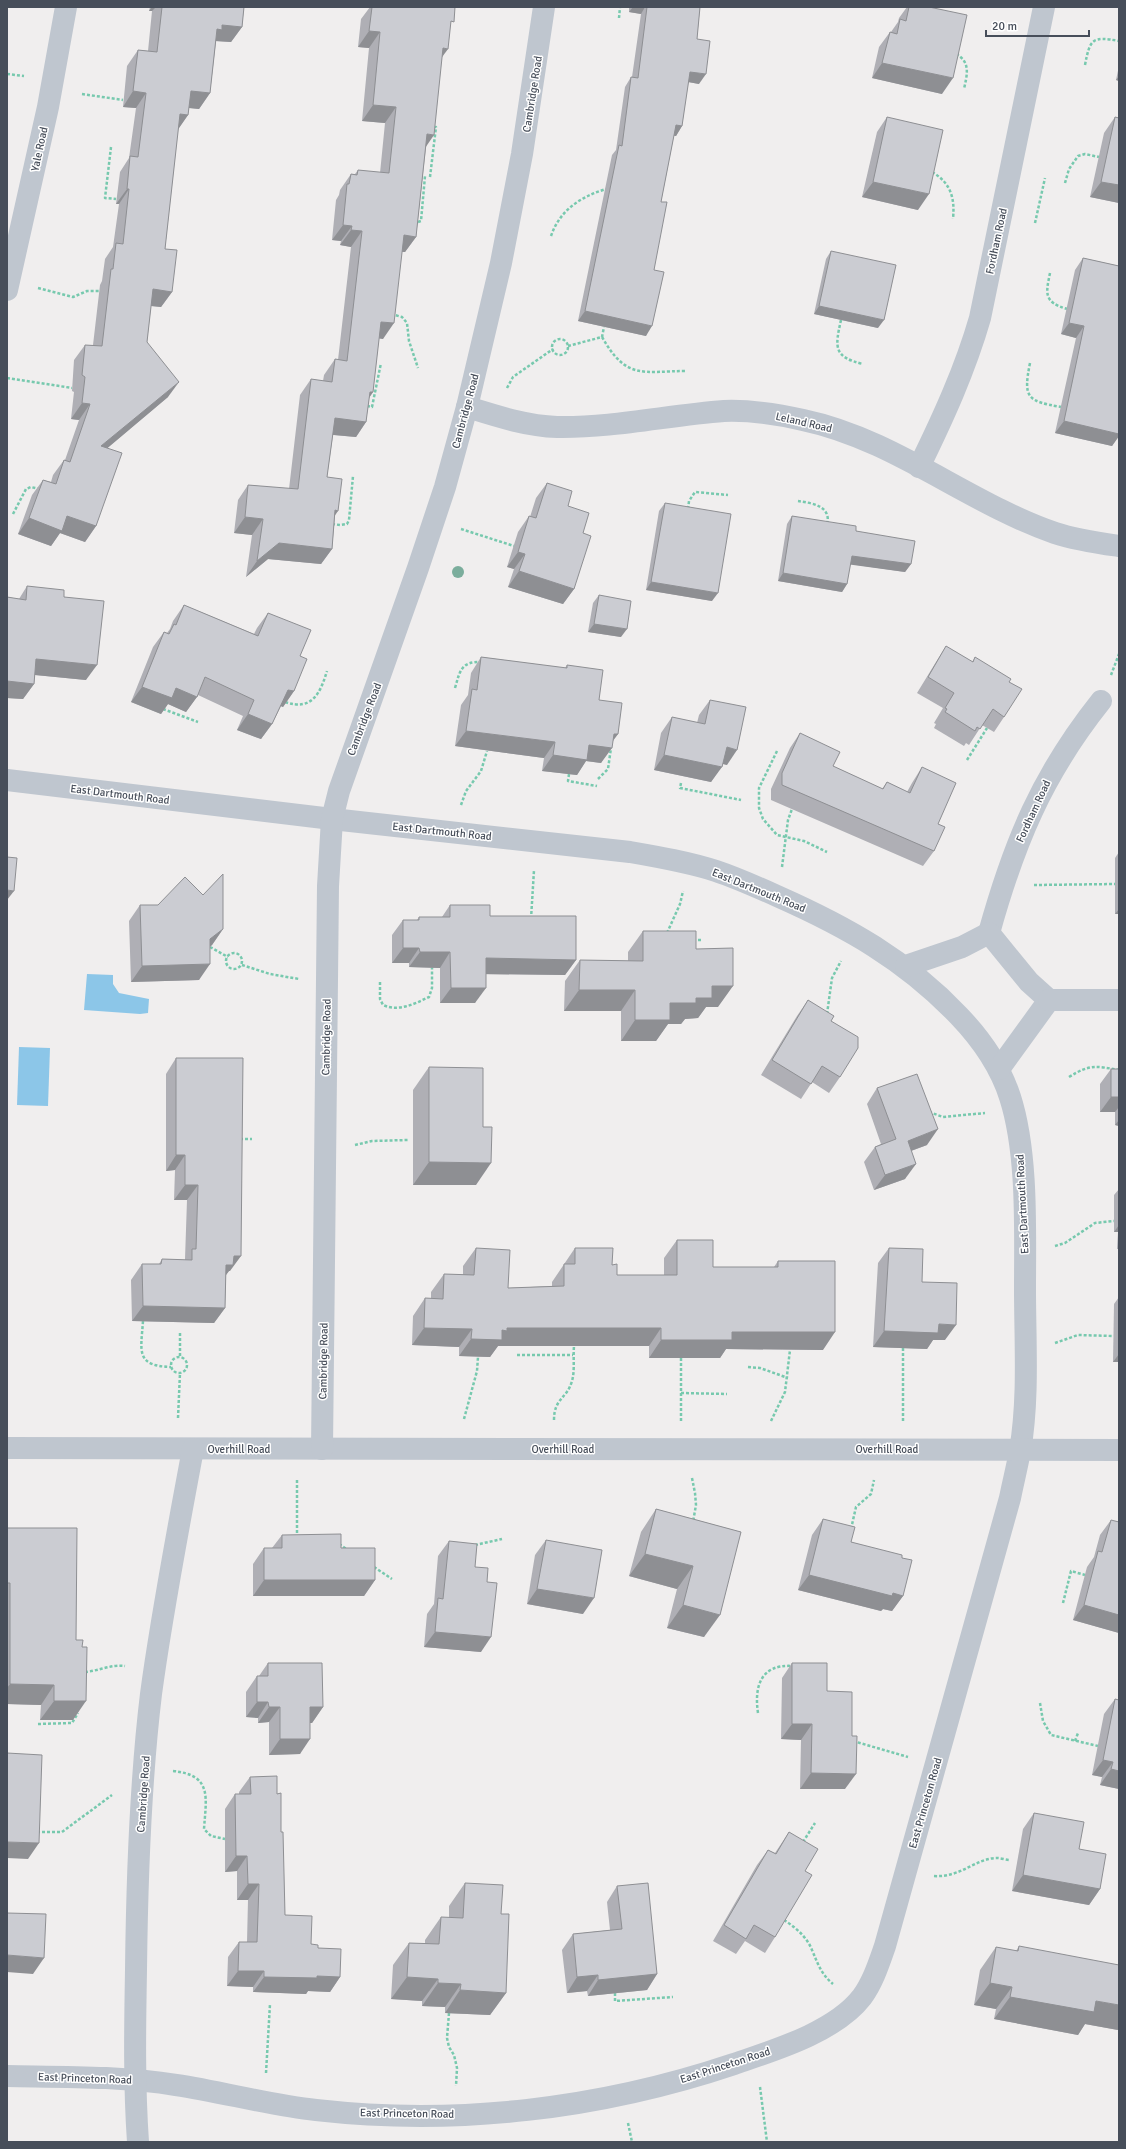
<svg xmlns="http://www.w3.org/2000/svg" width="1126" height="2149" viewBox="0 0 1126 2149" font-family="Signika,sans-serif">
<style>
.water{fill:#8cc6e8}
.lines{fill:none;stroke-linecap:round;stroke-linejoin:round}
.path{stroke:#77c9ae;stroke-width:2.5;stroke-dasharray:3 2;stroke-linecap:butt}
.street{stroke:#bfc6cf;stroke-width:22}
.tree{fill:#7bad9c}
.wall{fill:#afafb5}
.shaded-wall{fill:#8e8f93}
.building{fill:#cbccd2;stroke:#8e8f93}
.labels{text-anchor:middle;stroke-width:3;stroke-linejoin:round;paint-order:stroke}
.street-label{font-size:11px;fill:#474e5a;stroke:#fff}
</style>
<rect width="100%" height="100%" fill="#f0eeee"/>
<!-- water -->
<g class="water">
<path d="M87 974 113 975V984L119 993 149 999 148 1013 140 1014 84 1010Z"/>
<path d="M19 1047 50 1048 48 1106 17 1105Z"/>
</g>
<g class="lines">
<!-- path -->
<g class="path">
<path d="M619 18 620 7"/>
<path d="M956 54C971 62 967 75 964 89"/>
<path d="M1085 65C1090 39 1092 36 1119 41"/>
<path d="M7 74 24 76"/>
<path d="M82 94 123 100"/>
<path d="M111 147 105 198 116 199"/>
<path d="M932 172C951 183 955 198 953 219"/>
<path d="M430 177 436 127H432"/>
<path d="M1065 183 1069 169 1078 156 1085 154 1099 157"/>
<path d="M418 222 421 221 425 176"/>
<path d="M1035 223 1045 178"/>
<path d="M551 236C560 210 580 197 606 189"/>
<path d="M1050 273C1046 293 1043 302 1067 309"/>
<path d="M38 288 73 297 87 291H99"/>
<path d="M391 314 402 317 407 323 409 341 418 368"/>
<path d="M841 320C835 347 833 357 863 364"/>
<path d="M602 337C627 381 643 371 687 371"/>
<circle cx="560" cy="347" r="8"/>
<path d="M568 346 602 337 604 327"/>
<path d="M1030 363C1023 398 1027 401 1061 407"/>
<path d="M7 378 72 388"/>
<path d="M507 388 513 377 553 349"/>
<path d="M367 406 372 407 381 363"/>
<path d="M798 501C812 503 832 506 827 525"/>
<path d="M688 509 689 501 695 492 728 495"/>
<path d="M13 514 26 489 31 487 39 489"/>
<path d="M332 524 340 525 347 524 349 520 353 476"/>
<path d="M461 529 514 546"/>
<path d="M1111 675 1119 654"/>
<path d="M455 688C460 671 461 661 482 662"/>
<path d="M285 702C312 711 320 694 327 671"/>
<path d="M163 709 198 722"/>
<path d="M777 751 759 788V808L763 819 777 835 804 841 827 852"/>
<path d="M967 760 987 728"/>
<path d="M569 774 568 781 597 786"/>
<path d="M598 779 608 769 611 748"/>
<path d="M681 783 680 788 741 800"/>
<path d="M461 805 466 791 481 771 487 751"/>
<path d="M782 867 788 820 792 809"/>
<path d="M1034 885 1115 884"/>
<path d="M531 919 534 870"/>
<path d="M667 933 680 904 683 891"/>
<path d="M693 940H702"/>
<path d="M210 947 228 957"/>
<circle cx="234" cy="961" r="8"/>
<path d="M242 965 270 974 299 979"/>
<path d="M380 982V999L383 1005C399 1012 414 1004 429 997L432 988V967"/>
<path d="M827 1014 832 978 841 961"/>
<path d="M1069 1077C1090 1064 1096 1066 1119 1070"/>
<path d="M929 1112 943 1117 985 1113"/>
<path d="M240 1139H252"/>
<path d="M355 1145 372 1141 408 1140"/>
<path d="M1055 1246 1065 1243 1095 1223 1114 1221"/>
<path d="M143 1321C141 1351 135 1366 171 1367"/>
<path d="M180 1333V1358"/>
<path d="M1055 1343 1078 1335 1113 1336"/>
<path d="M903 1348V1421"/>
<path d="M517 1355H573"/>
<circle cx="179" cy="1365" r="8"/>
<path d="M748 1367 760 1368 788 1378"/>
<path d="M681 1393 727 1394"/>
<path d="M178 1418 180 1373"/>
<path d="M464 1419 477 1371 478 1357"/>
<path d="M554 1420C554 1398 567 1399 572 1381 575 1371 573 1358 574 1346"/>
<path d="M681 1421V1358"/>
<path d="M771 1421 785 1392 790 1350"/>
<path d="M692 1478 695 1493 696 1505 693 1522"/>
<path d="M851 1529 856 1507 871 1494 874 1480"/>
<path d="M297 1538V1479"/>
<path d="M339 1544 348 1550"/>
<path d="M475 1545 502 1539"/>
<path d="M374 1567 392 1579"/>
<path d="M1063 1603 1071 1571 1085 1575"/>
<path d="M85 1672C98 1671 112 1664 125 1666"/>
<path d="M1040 1703 1043 1721 1051 1735 1098 1746"/>
<path d="M758 1713C754 1686 761 1664 792 1666"/>
<path d="M38 1724 72 1723 78 1713"/>
<path d="M853 1741 908 1757"/>
<path d="M1075 1741 1078 1733"/>
<path d="M173 1771C213 1775 206 1798 204 1829L211 1836 225 1839"/>
<path d="M37 1832H62L112 1795"/>
<path d="M803 1842 815 1823"/>
<path d="M934 1876C960 1878 976 1858 997 1858 1001 1858 1006 1860 1010 1860"/>
<path d="M784 1920C795 1927 807 1937 812 1950 818 1964 821 1974 833 1984"/>
<path d="M615 1993V2001L673 1997"/>
<path d="M449 2013 447 2038 449 2047 454 2055 457 2068 456 2086"/>
<path d="M266 2073 270 2004"/>
<path d="M760 2087 767 2142"/>
<path d="M628 2123 632 2142"/>
</g>
<!-- street -->
<g class="street">
<path d="M7 290 48 107 66 7"/>
<path d="M467 407C496 416 526 426 557 427 613 428 669 415 724 411 751 410 777 414 803 420 894 439 968 503 1055 533 1076 540 1098 543 1119 546"/>
<path d="M919 467C943 418 965 370 980 318L1044 7"/>
<path d="M7 780 332 819 630 852C659 857 688 862 716 871 737 878 757 887 777 896 847 927 906 960 959 1016 981 1039 1000 1066 1010 1097 1028 1153 1025 1230 1025 1289 1025 1342 1029 1398 1020 1451 1017 1467 1013 1483 1010 1498L885 1946C879 1963 873 1982 862 1997 835 2032 775 2050 734 2064 600 2109 457 2126 316 2110 269 2105 223 2092 176 2085 121 2076 63 2077 7 2076"/>
<path d="M989 933C1014 843 1042 775 1101 701"/>
<path d="M906 966 962 947 989 933 1029 982 1049 1000 999 1069"/>
<path d="M1049 1000H1119"/>
<path d="M7 1448 1119 1450"/>
<path d="M322 1449 328 886 332 819 339 791 418 568 445 487 467 407 501 263 522 154 544 7"/>
<path d="M138 2142C134 2085 135 2027 136 1970 137 1878 140 1785 151 1694 162 1612 178 1530 193 1449"/>
</g>
</g>
<!-- trees -->
<circle class="tree" cx="458" cy="572" r="6"/>
<!-- wall -->
<g class="wall">
<path d="M150 7H244L242 27 231 42 216 41 210 93 199 109 189 108 188 115 178 129 165 249 172 292 161 307 151 306 147 342 168 397 107 448 96 526 85 542 60 533 51 546 18 534 32 495 43 480 51 482 53 475 64 460H65L79 420 71 419 74 392 72 391 74 360 85 345H93L100 285 102 281 105 259 113 247 119 204H116L120 172 129 158 136 108 123 107 127 66 138 50 148 51 152 11H149Z"/>
<path d="M370 7H455L442 57 426 147 416 237 405 252H402L383 339 379 338 373 392 369 398 366 422 356 437 333 435 327 477 335 516 332 549 321 564 268 559 246 577 252 535 234 533 238 500 248 485 289 489 300 395 311 379 323 381 324 375 335 359 338 360 351 247 340 245 341 241 332 240 336 200 339 195 340 190 351 174H355L358 170 380 173 385 123 362 121 369 48 358 47 361 19Z"/>
<path d="M629 7H700L697 39 699 84 688 82 682 126 676 136 674 135 661 202 654 270 646 336 578 321 612 155 616 150 625 87 631 77H632L641 14 629 12Z"/>
<path d="M907 7H929L942 94 872 78 879 47 890 32H891L898 22 899 18Z"/>
<path d="M1119 66V81L1116 80Z"/>
<path d="M887 117 918 210 862 197 877 132Z"/>
<path d="M1115 117 1119 203 1090 197 1104 133Z"/>
<path d="M831 251 878 328 814 314 826 259Z"/>
<path d="M1083 258 1119 266V436L1112 446 1055 433 1076 338 1061 334 1075 270Z"/>
<path d="M547 483 568 506 583 533 574 589 563 604 508 587 514 569 507 567 518 532 529 516 530 517 536 498Z"/>
<path d="M665 503 712 601 646 590 659 511Z"/>
<path d="M792 516 856 531 911 564 905 572 850 564 847 584 842 592 778 581 787 524Z"/>
<path d="M27 586 64 597 86 680 35 675 34 684 23 699 7 698V597L19 599Z"/>
<path d="M599 595 621 637 588 632 593 603Z"/>
<path d="M184 605 254 634 257 628 268 613 300 656 294 691 283 707 281 706 272 724 261 739 237 730 243 716 198 695 186 712 168 704 161 714 131 702 153 647 164 632 167 633 170 629 173 621Z"/>
<path d="M946 646 972 662 975 657 1009 682 1004 717 994 732 982 725 969 745 966 743 964 746 934 728 936 724 934 723 943 708 917 693 936 662Z"/>
<path d="M481 657 565 668 567 665 599 700 618 734 613 741 601 763 586 761 577 775 542 771 544 758 455 746 461 705 468 695 471 673Z"/>
<path d="M710 700 727 765 723 764 711 782 654 770 661 733 672 717 697 723 699 715Z"/>
<path d="M800 733 833 766 882 789 887 782 907 792 912 783 922 767 938 824 934 851 923 866 771 800V789L790 748Z"/>
<path d="M1119 852V914H1115V858Z"/>
<path d="M140 905H158L223 929 212 945 210 947 199 980 131 982 129 921Z"/>
<path d="M450 905 490 916 576 960 565 975 486 974 475 1003H440V968L409 967V963H392V935L403 920H417L419 917H442Z"/>
<path d="M643 931 696 949 718 1007H706L698 1018 685 1019 681 1024H668L656 1041H621V1011H564L565 981 580 960 628 961V952Z"/>
<path d="M808 1000 831 1021 840 1077 829 1093 812 1082 801 1099 761 1075 797 1016Z"/>
<path d="M176 1058 230 1271H229L226 1275 225 1308 214 1323 132 1321 131 1280 142 1264H159L162 1259 185 1260V1259L187 1200H174L175 1170 166 1171V1074Z"/>
<path d="M429 1067 483 1127 476 1185H413V1090Z"/>
<path d="M1111 1069H1119V1126L1115 1125V1112H1100V1084Z"/>
<path d="M877 1088 927 1145 911 1151 905 1179 874 1190 864 1162 875 1147 881 1144 867 1104Z"/>
<path d="M1119 1189V1249H1117L1118 1232H1114V1195Z"/>
<path d="M677 1240 713 1267H774L778 1261 823 1350 726 1349 720 1358H649V1346H498L490 1357 459 1356V1347L412 1345 413 1316 425 1298 431 1299V1292L444 1274 463 1275V1266L476 1248 508 1288 552 1286V1282L575 1248 612 1265 617 1275H664V1258Z"/>
<path d="M889 1248 922 1282 945 1340H933L927 1349 873 1347 878 1263Z"/>
<path d="M1119 1297V1362H1113L1114 1304Z"/>
<path d="M656 1509 741 1532 704 1637 667 1628 677 1589 629 1576 641 1532Z"/>
<path d="M823 1519 851 1542 902 1558 903 1596 892 1611 883 1609 881 1611 798 1590 812 1535Z"/>
<path d="M1111 1520 1119 1633 1073 1620 1087 1567 1094 1557 1100 1535Z"/>
<path d="M7 1528 73 1720H40L41 1705 7 1704Z"/>
<path d="M282 1535 341 1548 375 1580 364 1596H253V1564L264 1548H272Z"/>
<path d="M546 1540 583 1614 527 1604 535 1555Z"/>
<path d="M449 1541 475 1567 481 1652 424 1647 427 1614 434 1604 438 1556Z"/>
<path d="M268 1663 323 1707 312 1723H310L300 1754 269 1755V1722L258 1723V1718L246 1717V1692L257 1676H259Z"/>
<path d="M792 1663 827 1691 845 1789H800L801 1740 781 1739 782 1678Z"/>
<path d="M1115 1699 1119 1789 1100 1785 1102 1777 1092 1775 1104 1714Z"/>
<path d="M250 1777 277 1794 281 1832 285 1915 311 1944 318 1948 340 1977 330 1992 308 1991 306 1994 253 1992V1987L227 1986 228 1957 239 1942H247L248 1900H237V1871L225 1872V1809L235 1794H239V1792Z"/>
<path d="M1034 1813 1079 1849 1100 1889 1089 1905 1012 1891 1023 1829Z"/>
<path d="M789 1832 775 1937 765 1953 745 1941 736 1954 713 1941 757 1865 768 1850 775 1853Z"/>
<path d="M465 1883 501 1914 506 1993 490 2015 445 2013V2007L422 2006V2001L391 1999 393 1965 409 1943 425 1944V1940L441 1917 449 1918V1906Z"/>
<path d="M617 1886 657 1974 647 1990 588 1996 587 1991 567 1993 562 1950 573 1934 610 1930 607 1902Z"/>
<path d="M1019 1946 1118 2030 1085 2024 1078 2035 994 2019 996 2009 974 2005 980 1970 996 1947 1016 1951Z"/>
</g>
<!-- shaded-wall -->
<g class="shaded-wall">
<path d="M152 7H156L152 11H149Z"/>
<path d="M633 7H645L641 14 629 12Z"/>
<path d="M222 25 242 27 231 42 215 41 217 29Z"/>
<path d="M369 31 380 32 369 48 358 47Z"/>
<path d="M443 48 448 49 437 64Z"/>
<path d="M882 63 953 78 942 94 872 78Z"/>
<path d="M690 72 706 74 699 84 683 81Z"/>
<path d="M1119 76V81L1116 80Z"/>
<path d="M133 91 146 93 136 108 123 107Z"/>
<path d="M191 91 210 93 199 109 180 107Z"/>
<path d="M373 105 396 107 385 123 362 121Z"/>
<path d="M180 114 188 115 177 131Z"/>
<path d="M676 125 682 126 676 136 669 135Z"/>
<path d="M427 134 434 135 423 151Z"/>
<path d="M873 182 929 194 918 210 862 197Z"/>
<path d="M1101 182 1119 185V203L1090 197Z"/>
<path d="M127 189H129L119 204H116Z"/>
<path d="M343 225 352 226 341 241 332 240Z"/>
<path d="M351 230 362 231 351 247 340 245Z"/>
<path d="M404 235 416 237 405 252 393 251Z"/>
<path d="M153 289 172 292 161 307 142 305Z"/>
<path d="M819 306 884 320 878 328 814 314Z"/>
<path d="M585 311 652 326 646 336 578 321Z"/>
<path d="M381 322 394 323 383 339 370 337Z"/>
<path d="M1069 323 1084 326 1076 338 1061 334Z"/>
<path d="M179 382 168 397 91 462 101 446Z"/>
<path d="M370 392H373L362 408Z"/>
<path d="M82 403 90 404 79 420 71 419Z"/>
<path d="M335 418 366 422 356 437 324 434Z"/>
<path d="M1064 421 1119 434V436L1112 446 1055 433Z"/>
<path d="M335 510 338 511 327 527Z"/>
<path d="M67 516 96 526 85 542 60 533 51 546 18 534 29 518Z"/>
<path d="M245 517 263 519 252 535 234 533Z"/>
<path d="M279 543 332 549 321 564 268 559 246 577 257 561Z"/>
<path d="M518 552 525 554 514 569 507 567Z"/>
<path d="M852 556 911 564 905 572 846 564Z"/>
<path d="M519 571 574 589 563 604 508 587Z"/>
<path d="M783 573 847 584 842 592 778 581Z"/>
<path d="M651 582 718 593 712 601 646 590Z"/>
<path d="M594 624 627 629 621 637 588 632Z"/>
<path d="M36 659 97 665 86 680 25 674Z"/>
<path d="M7 681 34 684 23 699 7 698Z"/>
<path d="M142 687 176 688 197 697 186 712 168 704 161 714 131 702Z"/>
<path d="M288 690 294 691 283 707 278 705Z"/>
<path d="M248 714 272 724 261 739 237 730Z"/>
<path d="M466 731 555 742 544 758 455 746Z"/>
<path d="M614 734H618L608 747 612 748 601 763 586 761 577 775 542 771 553 755 589 745Z"/>
<path d="M727 747 737 750 727 765 716 762Z"/>
<path d="M664 755 722 767 711 782 654 770Z"/>
<path d="M7 890 14 891 7 900Z"/>
<path d="M1119 909V914H1115Z"/>
<path d="M223 929 212 945 199 954 210 939Z"/>
<path d="M403 948H419L409 963H392Z"/>
<path d="M420 952H450L440 968 409 967Z"/>
<path d="M486 958 576 960 565 975 475 974Z"/>
<path d="M210 964 199 980 131 982 142 966Z"/>
<path d="M712 986H733L718 1007H706L698 1018 685 1019 681 1024H668L656 1041H621L635 1020 670 1003 696 998Z"/>
<path d="M451 988H486L475 1003H440Z"/>
<path d="M579 990H635L621 1011H564Z"/>
<path d="M1111 1097H1119V1107L1115 1112H1100Z"/>
<path d="M1119 1120V1126L1115 1125Z"/>
<path d="M938 1129 927 1145 897 1156 908 1141Z"/>
<path d="M176 1155H185L175 1170 166 1171Z"/>
<path d="M429 1162 491 1163 476 1185H413Z"/>
<path d="M916 1164 905 1179 874 1190 885 1175Z"/>
<path d="M185 1185H198L187 1200H174Z"/>
<path d="M1119 1225V1230L1118 1232H1114Z"/>
<path d="M234 1256H241L230 1271H229L222 1280 226 1265Z"/>
<path d="M143 1306 225 1308 214 1323 132 1321Z"/>
<path d="M939 1324 956 1325 945 1340H933L927 1349 873 1347 884 1331Z"/>
<path d="M424 1328 472 1329 459 1347 412 1345Z"/>
<path d="M507 1328H661L649 1346H498L490 1357 459 1356 471 1339 502 1330Z"/>
<path d="M732 1332H835L823 1350 726 1349 720 1358H649L661 1340Z"/>
<path d="M1119 1354V1362H1113Z"/>
<path d="M645 1554 693 1566 677 1589 629 1576Z"/>
<path d="M809 1575 893 1593 903 1596 892 1611 883 1609 881 1611 798 1590Z"/>
<path d="M264 1580H375L364 1596H253Z"/>
<path d="M537 1589 594 1598 583 1614 527 1604Z"/>
<path d="M683 1605 720 1615 704 1637 667 1628Z"/>
<path d="M1084 1605 1119 1615V1633L1073 1620Z"/>
<path d="M435 1632 491 1637 481 1652 424 1647Z"/>
<path d="M10 1684 54 1685 41 1705 7 1704V1688Z"/>
<path d="M54 1701H86L73 1720H40Z"/>
<path d="M257 1702H268L258 1718 246 1717Z"/>
<path d="M269 1707H280L269 1722 258 1723Z"/>
<path d="M310 1707H323L312 1723H299Z"/>
<path d="M792 1724H812L801 1740 781 1739Z"/>
<path d="M280 1739H310L300 1754 269 1755Z"/>
<path d="M1103 1760 1113 1762 1102 1777 1092 1775Z"/>
<path d="M1111 1769 1119 1771V1789L1100 1785Z"/>
<path d="M811 1773 856 1774 845 1789H800Z"/>
<path d="M7 1842 39 1843 28 1859 7 1858Z"/>
<path d="M236 1856H247L237 1871 225 1872Z"/>
<path d="M1023 1875 1100 1889 1089 1905 1012 1891Z"/>
<path d="M248 1884H259L248 1900H237Z"/>
<path d="M7 1955 44 1958 33 1974 7 1972Z"/>
<path d="M238 1971H264L253 1987 227 1986Z"/>
<path d="M657 1974 647 1990 588 1996 598 1980Z"/>
<path d="M598 1975 587 1991 567 1993 577 1977Z"/>
<path d="M317 1976 340 1977 330 1992 308 1991 306 1994 253 1992 264 1977Z"/>
<path d="M407 1977 438 1979 422 2001 391 1999Z"/>
<path d="M438 1983 461 1984 445 2007 422 2006Z"/>
<path d="M990 1983 1012 1987 996 2009 974 2005Z"/>
<path d="M460 1990 506 1993 490 2015 445 2013Z"/>
<path d="M1010 1997 1096 2001 1119 2005V2028L1118 2030 1085 2024 1078 2035 994 2019Z"/>
</g>
<!-- building -->
<g class="building">
<path d="M162 7H244L242 27 222 25V30L217 29 210 93 191 91 188 115 180 114 165 249 177 250 172 292 153 289 147 342 179 382 101 446 122 453 96 526 67 516 62 531 29 518 43 480 56 484 64 460 70 462 90 404 82 403 85 377 82 375 85 345 102 346 111 269H113L116 243 123 244 129 189H127L130 156 138 157 146 93 133 91 138 50 157 52Z"/>
<path d="M372 7H455L454 22 451 21 448 49 443 48 434 135 427 134 416 237 404 235 394 323 381 322 373 392H370L366 422 335 418 327 477 342 479 338 511 335 510 332 549 279 543 257 561 263 519 245 517 248 485 298 489 311 379 332 382 335 359 347 361 362 231 351 230 352 226 343 225 347 184H349L351 174 357 175 358 170 389 173 396 107 373 105 380 32 369 31Z"/>
<path d="M647 7H700L697 39 710 41 706 74 690 72 682 126 676 125 661 202H667L654 270 664 272 652 326 585 311 619 145 622 146 631 77 638 78Z"/>
<path d="M909 7H929L967 15 953 78 882 63 890 32 897 34 900 19 906 21Z"/>
<path d="M887 117 943 130 929 194 873 182Z"/>
<path d="M1115 117 1119 118V185L1101 182Z"/>
<path d="M831 251 896 265 884 320 819 306Z"/>
<path d="M1083 258 1119 266V434L1064 421 1084 326 1069 323Z"/>
<path d="M547 483 572 491 568 506 589 513 583 533 591 536 574 589 519 571 525 554 518 552 529 516 536 518Z"/>
<path d="M665 503 731 514 718 593 651 582Z"/>
<path d="M792 516 856 526V531L915 541 911 564 852 556 847 584 783 573Z"/>
<path d="M27 586 64 590V597L104 601 97 665 36 659 34 684 7 681V597L26 600Z"/>
<path d="M599 595 631 601 627 629 594 624Z"/>
<path d="M184 605 258 636 268 613 311 630 300 656 307 659 294 691 288 690 272 724 248 714 254 700 205 677 197 697 176 688 172 698 142 687 164 632 169 634 174 624 176 625Z"/>
<path d="M946 646 973 662 975 657 1011 679 1009 682 1022 689 1004 717 993 709 980 729 977 727 975 731 945 712 947 709 945 708 954 693 928 677Z"/>
<path d="M481 657 567 668V665L603 670 599 700 622 703 618 734H614L612 748 589 745 587 760 553 755 555 742 466 731 472 689 477 690Z"/>
<path d="M710 700 746 707 737 750 727 747 722 767 664 755 672 717 705 724Z"/>
<path d="M800 733 840 752 833 766 883 789 887 782 910 793 922 767 956 783 938 824 945 827 934 851 782 785V773Z"/>
<path d="M7 857 17 858 14 891 7 890Z"/>
<path d="M223 874V929L210 939V964L142 966 140 905H158L185 877 203 895Z"/>
<path d="M450 905H490V916H576V960L486 958V988H451L450 952H420L419 948H403V920H419V917H450Z"/>
<path d="M643 931H696V949L733 948V986H712V998H696V1003H670V1020H635V990H579L580 960 643 961Z"/>
<path d="M808 1000 834 1016 831 1021 858 1037V1048L840 1077 822 1066 811 1084 772 1060Z"/>
<path d="M176 1058H243L241 1256H234L233 1265H226L225 1308 143 1306 142 1264H161L162 1259 192 1260V1249H196L198 1185H185V1155H176Z"/>
<path d="M429 1067 483 1068V1127H492L491 1163 429 1162Z"/>
<rect x="1111" y="1069" width="8" height="28"/>
<path d="M917 1074 938 1129 908 1141 916 1164 885 1175 875 1147 896 1139 877 1088Z"/>
<path d="M677 1240H713V1267H778V1261H835V1332H732V1340H661V1328H507V1331L502 1330V1340L471 1339 472 1329 424 1328 425 1298 443 1299 444 1274 474 1275 476 1248 510 1250 508 1288 564 1286V1264H575V1248H613L612 1265 617 1264V1275H677Z"/>
<path d="M889 1248 923 1249 922 1282 957 1283 956 1325 939 1324 938 1333 884 1331Z"/>
<path d="M656 1509 741 1532 720 1615 683 1605 693 1566 645 1554Z"/>
<path d="M823 1519 855 1527 851 1542 902 1555V1558L912 1560 903 1596 893 1593 892 1596 809 1575Z"/>
<path d="M1111 1520 1119 1522V1615L1084 1605 1098 1551 1102 1552Z"/>
<path d="M7 1528H77L76 1640H83L82 1647H87L86 1701H54V1685L10 1684V1583H7Z"/>
<path d="M341 1534V1548H375V1580H264V1548H282V1535Z"/>
<path d="M546 1540 602 1550 594 1598 537 1589Z"/>
<path d="M449 1541 477 1544 475 1567 488 1568 487 1582 497 1583 491 1637 435 1632 438 1598 443 1599Z"/>
<path d="M268 1663H322L323 1707H310V1739H280V1707H269L268 1702H257V1676H268Z"/>
<path d="M792 1663H827V1691L852 1692V1736H857L856 1774 811 1773 812 1724H792Z"/>
<path d="M1115 1699 1119 1700V1771L1111 1769 1113 1762 1103 1760Z"/>
<path d="M7 1753 42 1755 39 1843 7 1842Z"/>
<path d="M277 1776V1794L281 1793V1832H283L285 1915 312 1916 311 1944 318 1945V1948L341 1949 340 1977 317 1976V1978L264 1977V1971H238L239 1942H257L259 1884H248L247 1856H236L235 1794H251L250 1777Z"/>
<path d="M1034 1813 1084 1822 1079 1849 1106 1854 1100 1889 1023 1875Z"/>
<path d="M789 1832 818 1849 805 1871 812 1875 775 1937 754 1925 746 1939 724 1925 768 1850 776 1854Z"/>
<path d="M465 1883 503 1885 501 1914H509L506 1993 460 1990 461 1984 438 1983V1979L407 1977 409 1943 439 1944 441 1917 463 1918Z"/>
<path d="M648 1883 657 1974 598 1980V1975L577 1977 573 1934 622 1929 617 1886Z"/>
<path d="M7 1913 46 1914 44 1958 7 1955Z"/>
<path d="M1019 1946 1119 1965V2005L1096 2001 1094 2012 1010 1997 1012 1987 990 1983 996 1947 1018 1951Z"/>
</g>
<g class="labels">
<!-- street labels -->
<g class="street-label">
<text transform="translate(532 94) rotate(-81)" y="4">Cambridge Road</text>
<text transform="translate(39 149) rotate(-78)" y="4">Yale Road</text>
<text transform="translate(996 241) rotate(-78)" y="4">Fordham Road</text>
<text transform="translate(465 411) rotate(-75)" y="4">Cambridge Road</text>
<text transform="translate(804 422) rotate(13)" y="4">Leland Road</text>
<text transform="translate(364 719) rotate(-69)" y="4">Cambridge Road</text>
<text transform="translate(120 794) rotate(7)" y="4">East Dartmouth Road</text>
<text transform="translate(1033 811) rotate(-65)" y="4">Fordham Road</text>
<text transform="translate(442 831) rotate(6)" y="4">East Dartmouth Road</text>
<text transform="translate(759 890) rotate(22)" y="4">East Dartmouth Road</text>
<text transform="translate(326 1037) rotate(-89)" y="4">Cambridge Road</text>
<text transform="translate(1022 1204) rotate(-93)" y="4">East Dartmouth Road</text>
<text transform="translate(323 1361) rotate(-89)" y="4">Cambridge Road</text>
<text x="239" y="1453">Overhill Road</text>
<text x="563" y="1453">Overhill Road</text>
<text x="887" y="1453">Overhill Road</text>
<text transform="translate(143 1794) rotate(-86)" y="4">Cambridge Road</text>
<text transform="translate(925 1803) rotate(-74)" y="4">East Princeton Road</text>
<text transform="translate(725 2065) rotate(-18)" y="4">East Princeton Road</text>
<text transform="translate(85 2078) rotate(2)" y="4">East Princeton Road</text>
<text transform="translate(407 2113) rotate(1)" y="4">East Princeton Road</text>
</g>
</g>
<!-- border -->
<rect width="1126" height="2149" fill="none" stroke="#474e5a" stroke-width="16"/>
<!-- scale -->
<path d="M986 30v6h103v-6" fill="none" stroke="#474e5a" stroke-width="2"/>
<text x="992" y="30" font-size="12" fill="#474e5a" stroke="#ffffff" stroke-width="3" paint-order="stroke">20 m</text>
</svg>
